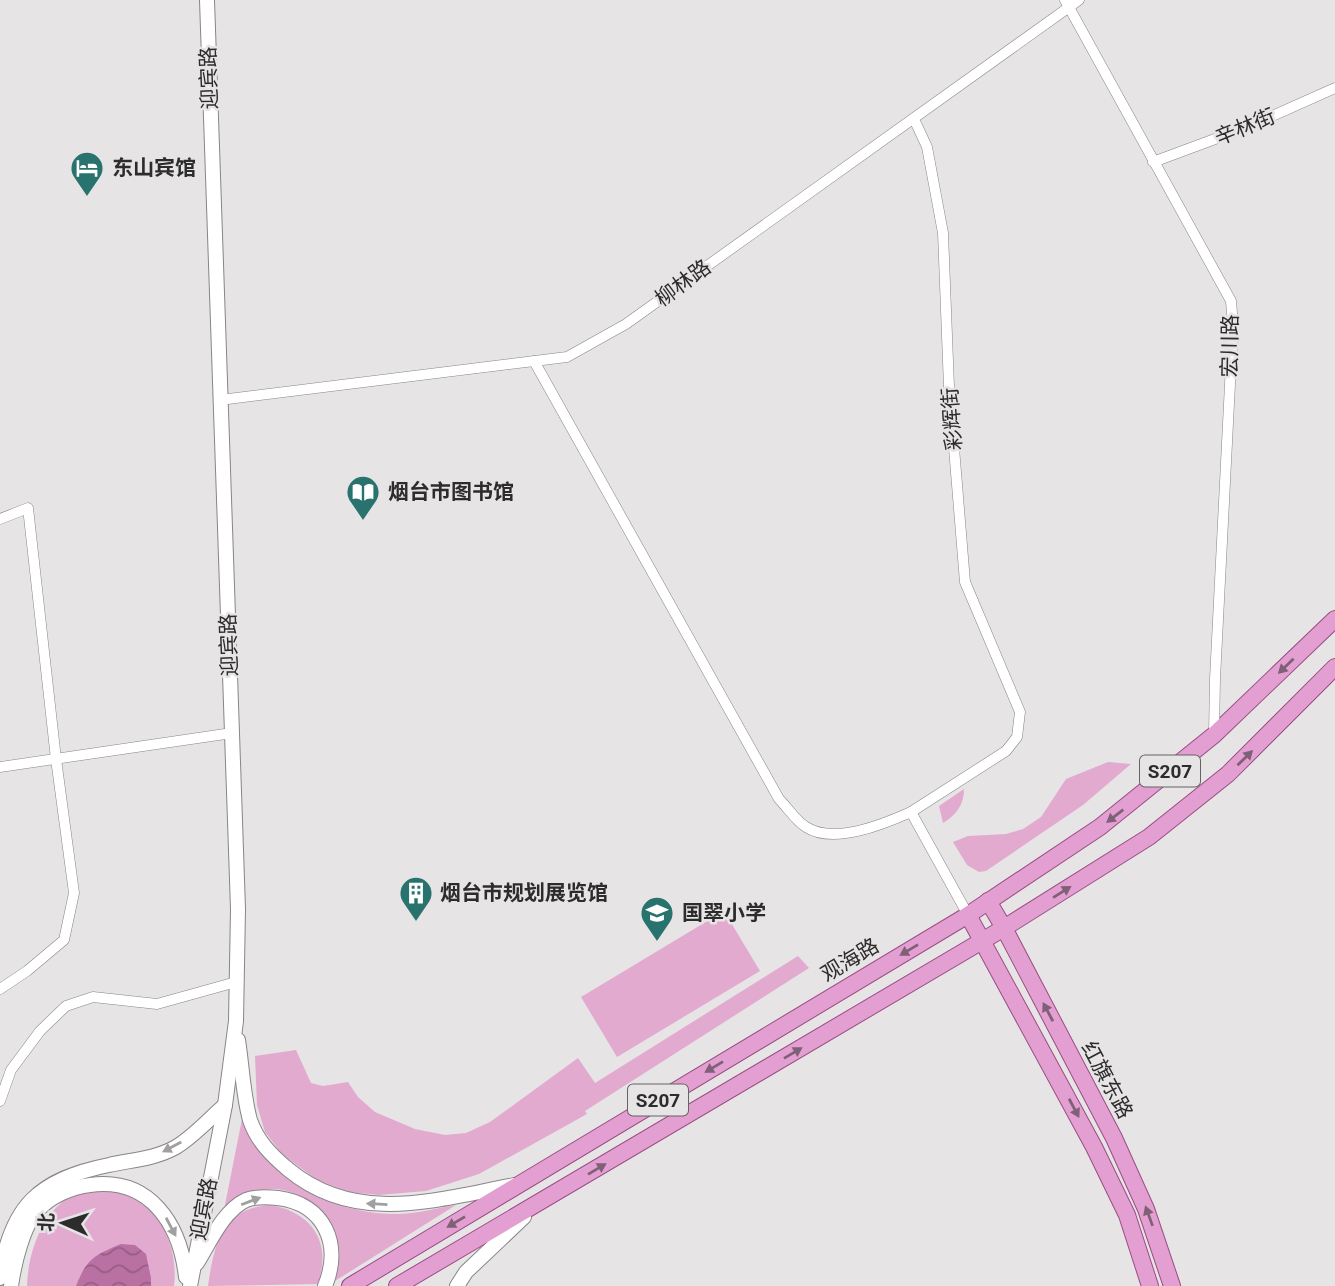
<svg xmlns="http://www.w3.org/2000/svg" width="1335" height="1286" viewBox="0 0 1335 1286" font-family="Roboto,'Noto Sans SC',sans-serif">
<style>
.green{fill:#e2aacf}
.water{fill:url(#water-waves)}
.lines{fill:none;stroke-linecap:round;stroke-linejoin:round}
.minor-casing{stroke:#888587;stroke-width:11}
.secondary-casing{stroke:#888587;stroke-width:16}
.primary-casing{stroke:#984d83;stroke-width:18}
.minor{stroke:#fff;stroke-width:10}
.secondary{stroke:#fff;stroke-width:14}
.primary{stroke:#e39fd1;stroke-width:16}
.oneway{fill:#7f6077}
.oneway2{fill:#a0a0a0}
.labels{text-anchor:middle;stroke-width:5;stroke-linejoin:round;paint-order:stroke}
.shield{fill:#e7e4e6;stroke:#656364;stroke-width:2}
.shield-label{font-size:19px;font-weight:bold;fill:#2d2c2d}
.street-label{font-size:21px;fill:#2d2c2d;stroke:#e7e4e6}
.poi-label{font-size:21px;font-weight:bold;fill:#2d2c2d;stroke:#e7e4e6;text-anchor:start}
</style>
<defs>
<pattern id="water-waves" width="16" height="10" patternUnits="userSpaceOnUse" patternTransform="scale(1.75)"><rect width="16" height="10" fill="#b971a3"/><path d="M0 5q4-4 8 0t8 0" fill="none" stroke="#975d85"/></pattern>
</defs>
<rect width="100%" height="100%" fill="#e7e4e6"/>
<!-- green -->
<g class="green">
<path d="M1108 762 1131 764 1083 805 986 871 979 872 967 865 953 842 968 836 1006 834 1023 829 1041 817 1066 779Z"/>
<path d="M964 789C964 805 956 815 943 823L939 806Z"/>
<path d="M724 911 760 971 617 1057 581 997Z"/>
<path d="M798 956 809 968 585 1111 587 1114 479 1174 426 1191 379 1195 348 1192 317 1180 282 1154 265 1132 257 1105 255 1056 296 1050 311 1083 323 1086 348 1082 358 1097 375 1112 415 1129 445 1135 466 1133 490 1122 578 1058 595 1083Z"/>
<path d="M244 1109C251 1123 256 1140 264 1153 288 1193 352 1215 397 1214 416 1214 436 1208 456 1205L335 1281C337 1271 340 1259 339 1248 335 1214 294 1180 258 1191 247 1194 235 1204 224 1210Z"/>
<path d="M97 1190C110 1190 124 1191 136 1198 165 1215 178 1254 174 1286H27C28 1254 41 1213 71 1196 78 1192 89 1191 97 1190Z"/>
<path d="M270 1205C312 1212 332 1242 318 1284L208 1286C214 1245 221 1208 270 1205Z"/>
</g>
<!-- water -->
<path class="water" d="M121 1244 135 1245 146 1254 151 1278V1286H76C87 1258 95 1255 121 1244Z"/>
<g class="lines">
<defs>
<g id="minor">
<path d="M1065 0 1231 301 1233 325 1215 679 1214 734"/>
<path d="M1153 162 1250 126 1335 88"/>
<path d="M534 361 779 799C787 807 796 821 806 827 834 845 884 824 911 812L968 915"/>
<path d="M220 400 567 357 626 324 1079 0"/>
<path d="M0 519 28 508 56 759 74 893 64 940 27 971 0 989"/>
<path d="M0 767 232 733"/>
<path d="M911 812 1006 751 1017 737 1020 712 965 582 949 387 943 233 927 147 914 119"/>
<path d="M0 1101 11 1070 40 1031 66 1006 93 997 157 1004 236 982"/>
</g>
<g id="secondary">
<path d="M238 1040C242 1065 243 1095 250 1120 257 1141 272 1156 289 1170 357 1226 438 1199 515 1185"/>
<path d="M197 1263C210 1242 223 1211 246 1200 256 1196 268 1197 278 1198 325 1204 342 1245 325 1286"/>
<path d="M0 1278C10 1206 39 1179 109 1165 131 1160 155 1159 176 1147 193 1137 209 1119 225 1105"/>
<path d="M11 1286C14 1265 23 1225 38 1210 51 1196 72 1187 90 1185 150 1177 180 1224 186 1277"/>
<path d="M190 1286 225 1105 236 1021 238 909 207 0"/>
<path d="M457 1286 466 1272 524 1217"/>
</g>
<g id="primary">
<path d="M988 901 1004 928 1114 1138 1146 1209 1172 1286"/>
<path d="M968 915 1094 1147 1127 1215 1150 1286"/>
<path d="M350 1286 968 915 1100 827 1214 735 1335 619"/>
<path d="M397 1286 1004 928 1149 837 1228 774 1335 667"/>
</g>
</defs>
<!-- minor casing -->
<use href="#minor" class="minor-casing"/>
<!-- secondary casing -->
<use href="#secondary" class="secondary-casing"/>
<!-- primary casing -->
<use href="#primary" class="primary-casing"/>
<!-- minor -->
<use href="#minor" class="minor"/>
<!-- secondary -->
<use href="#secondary" class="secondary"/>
<!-- primary -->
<use href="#primary" class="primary"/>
</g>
<!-- one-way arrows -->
<defs><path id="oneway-solid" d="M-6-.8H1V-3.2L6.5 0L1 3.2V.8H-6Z" transform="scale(1.75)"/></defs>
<g class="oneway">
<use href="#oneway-solid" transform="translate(1286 666) rotate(136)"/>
<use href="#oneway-solid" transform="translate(1245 758) rotate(-44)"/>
<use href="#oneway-solid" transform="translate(1115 816) rotate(142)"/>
<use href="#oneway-solid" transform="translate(1062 892) rotate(-32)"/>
<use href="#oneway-solid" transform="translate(909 950) rotate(149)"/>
<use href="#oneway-solid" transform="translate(1048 1012) rotate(-118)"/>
<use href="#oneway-solid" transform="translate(793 1053) rotate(-31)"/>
<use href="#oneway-solid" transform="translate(714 1067) rotate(149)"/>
<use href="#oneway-solid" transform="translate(1074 1108) rotate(62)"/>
<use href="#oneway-solid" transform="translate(597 1169) rotate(-31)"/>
<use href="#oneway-solid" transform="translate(1149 1216) rotate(-110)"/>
<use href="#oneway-solid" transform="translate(456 1222) rotate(149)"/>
</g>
<g class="oneway2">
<use href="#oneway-solid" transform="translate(172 1147) rotate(152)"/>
<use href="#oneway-solid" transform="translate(251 1201) rotate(-21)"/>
<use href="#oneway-solid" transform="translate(377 1204) rotate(-177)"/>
<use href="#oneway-solid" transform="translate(171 1227) rotate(62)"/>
</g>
<!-- icons -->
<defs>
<symbol id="hotel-pin" viewBox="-11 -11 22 30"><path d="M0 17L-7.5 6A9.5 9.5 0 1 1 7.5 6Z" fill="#29736e" stroke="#e7e4e6"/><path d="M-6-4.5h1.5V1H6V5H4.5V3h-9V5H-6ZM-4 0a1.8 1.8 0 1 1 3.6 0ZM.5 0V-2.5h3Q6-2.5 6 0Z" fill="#fff"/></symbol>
<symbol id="library-pin" viewBox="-11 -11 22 30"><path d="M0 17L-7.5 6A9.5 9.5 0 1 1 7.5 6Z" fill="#29736e" stroke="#e7e4e6"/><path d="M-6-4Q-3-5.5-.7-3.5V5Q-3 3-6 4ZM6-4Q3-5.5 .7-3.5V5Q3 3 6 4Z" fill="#fff"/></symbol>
<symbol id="building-pin" viewBox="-11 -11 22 30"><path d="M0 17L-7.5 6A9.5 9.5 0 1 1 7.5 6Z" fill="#29736e" stroke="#e7e4e6"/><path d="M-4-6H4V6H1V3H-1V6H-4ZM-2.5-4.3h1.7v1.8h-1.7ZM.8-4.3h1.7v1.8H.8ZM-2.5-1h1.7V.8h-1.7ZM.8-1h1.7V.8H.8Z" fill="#fff"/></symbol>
<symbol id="school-pin" viewBox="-11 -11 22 30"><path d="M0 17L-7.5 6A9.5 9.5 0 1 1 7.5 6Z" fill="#29736e" stroke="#e7e4e6"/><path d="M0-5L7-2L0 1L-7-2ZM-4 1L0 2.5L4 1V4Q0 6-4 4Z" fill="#fff"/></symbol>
</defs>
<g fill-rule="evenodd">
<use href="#hotel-pin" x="68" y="149" width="38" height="52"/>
<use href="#library-pin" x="344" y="473" width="38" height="52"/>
<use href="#building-pin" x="397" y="874" width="38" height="52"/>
<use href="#school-pin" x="638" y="894" width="38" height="52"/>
</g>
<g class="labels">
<!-- shield labels -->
<g class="shield">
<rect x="1140" y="755.5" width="60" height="31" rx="5"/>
<rect x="628" y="1084.5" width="60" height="31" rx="5"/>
</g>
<g class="shield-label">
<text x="1170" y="778">S207</text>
<text x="658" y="1107">S207</text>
</g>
<!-- street labels -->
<g class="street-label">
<text transform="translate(209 78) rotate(-92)" y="7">迎宾路</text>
<text transform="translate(1245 127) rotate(-22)" y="7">辛林街</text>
<text transform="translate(683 283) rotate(-36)" y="7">柳林路</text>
<text transform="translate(1230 346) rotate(-89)" y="7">宏川路</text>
<text transform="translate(952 419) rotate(-94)" y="7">彩辉街</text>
<text transform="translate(229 645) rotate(-92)" y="7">迎宾路</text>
<text transform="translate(850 960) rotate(-31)" y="7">观海路</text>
<text transform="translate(1107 1080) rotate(62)" y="7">红旗东路</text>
<text transform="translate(204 1209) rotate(-79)" y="7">迎宾路</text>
</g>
<!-- poi labels -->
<g class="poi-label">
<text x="112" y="175">东山宾馆</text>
<text x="388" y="499">烟台市图书馆</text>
<text x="440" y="900">烟台市规划展览馆</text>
<text x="682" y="920">国翠小学</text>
</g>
</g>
<!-- north arrow -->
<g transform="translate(63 1223) rotate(273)" stroke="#e7e4e6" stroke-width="5" paint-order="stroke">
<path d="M0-5L12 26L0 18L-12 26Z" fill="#2d2c2d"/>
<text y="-10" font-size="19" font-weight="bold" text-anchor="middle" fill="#2d2c2d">北</text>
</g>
</svg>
